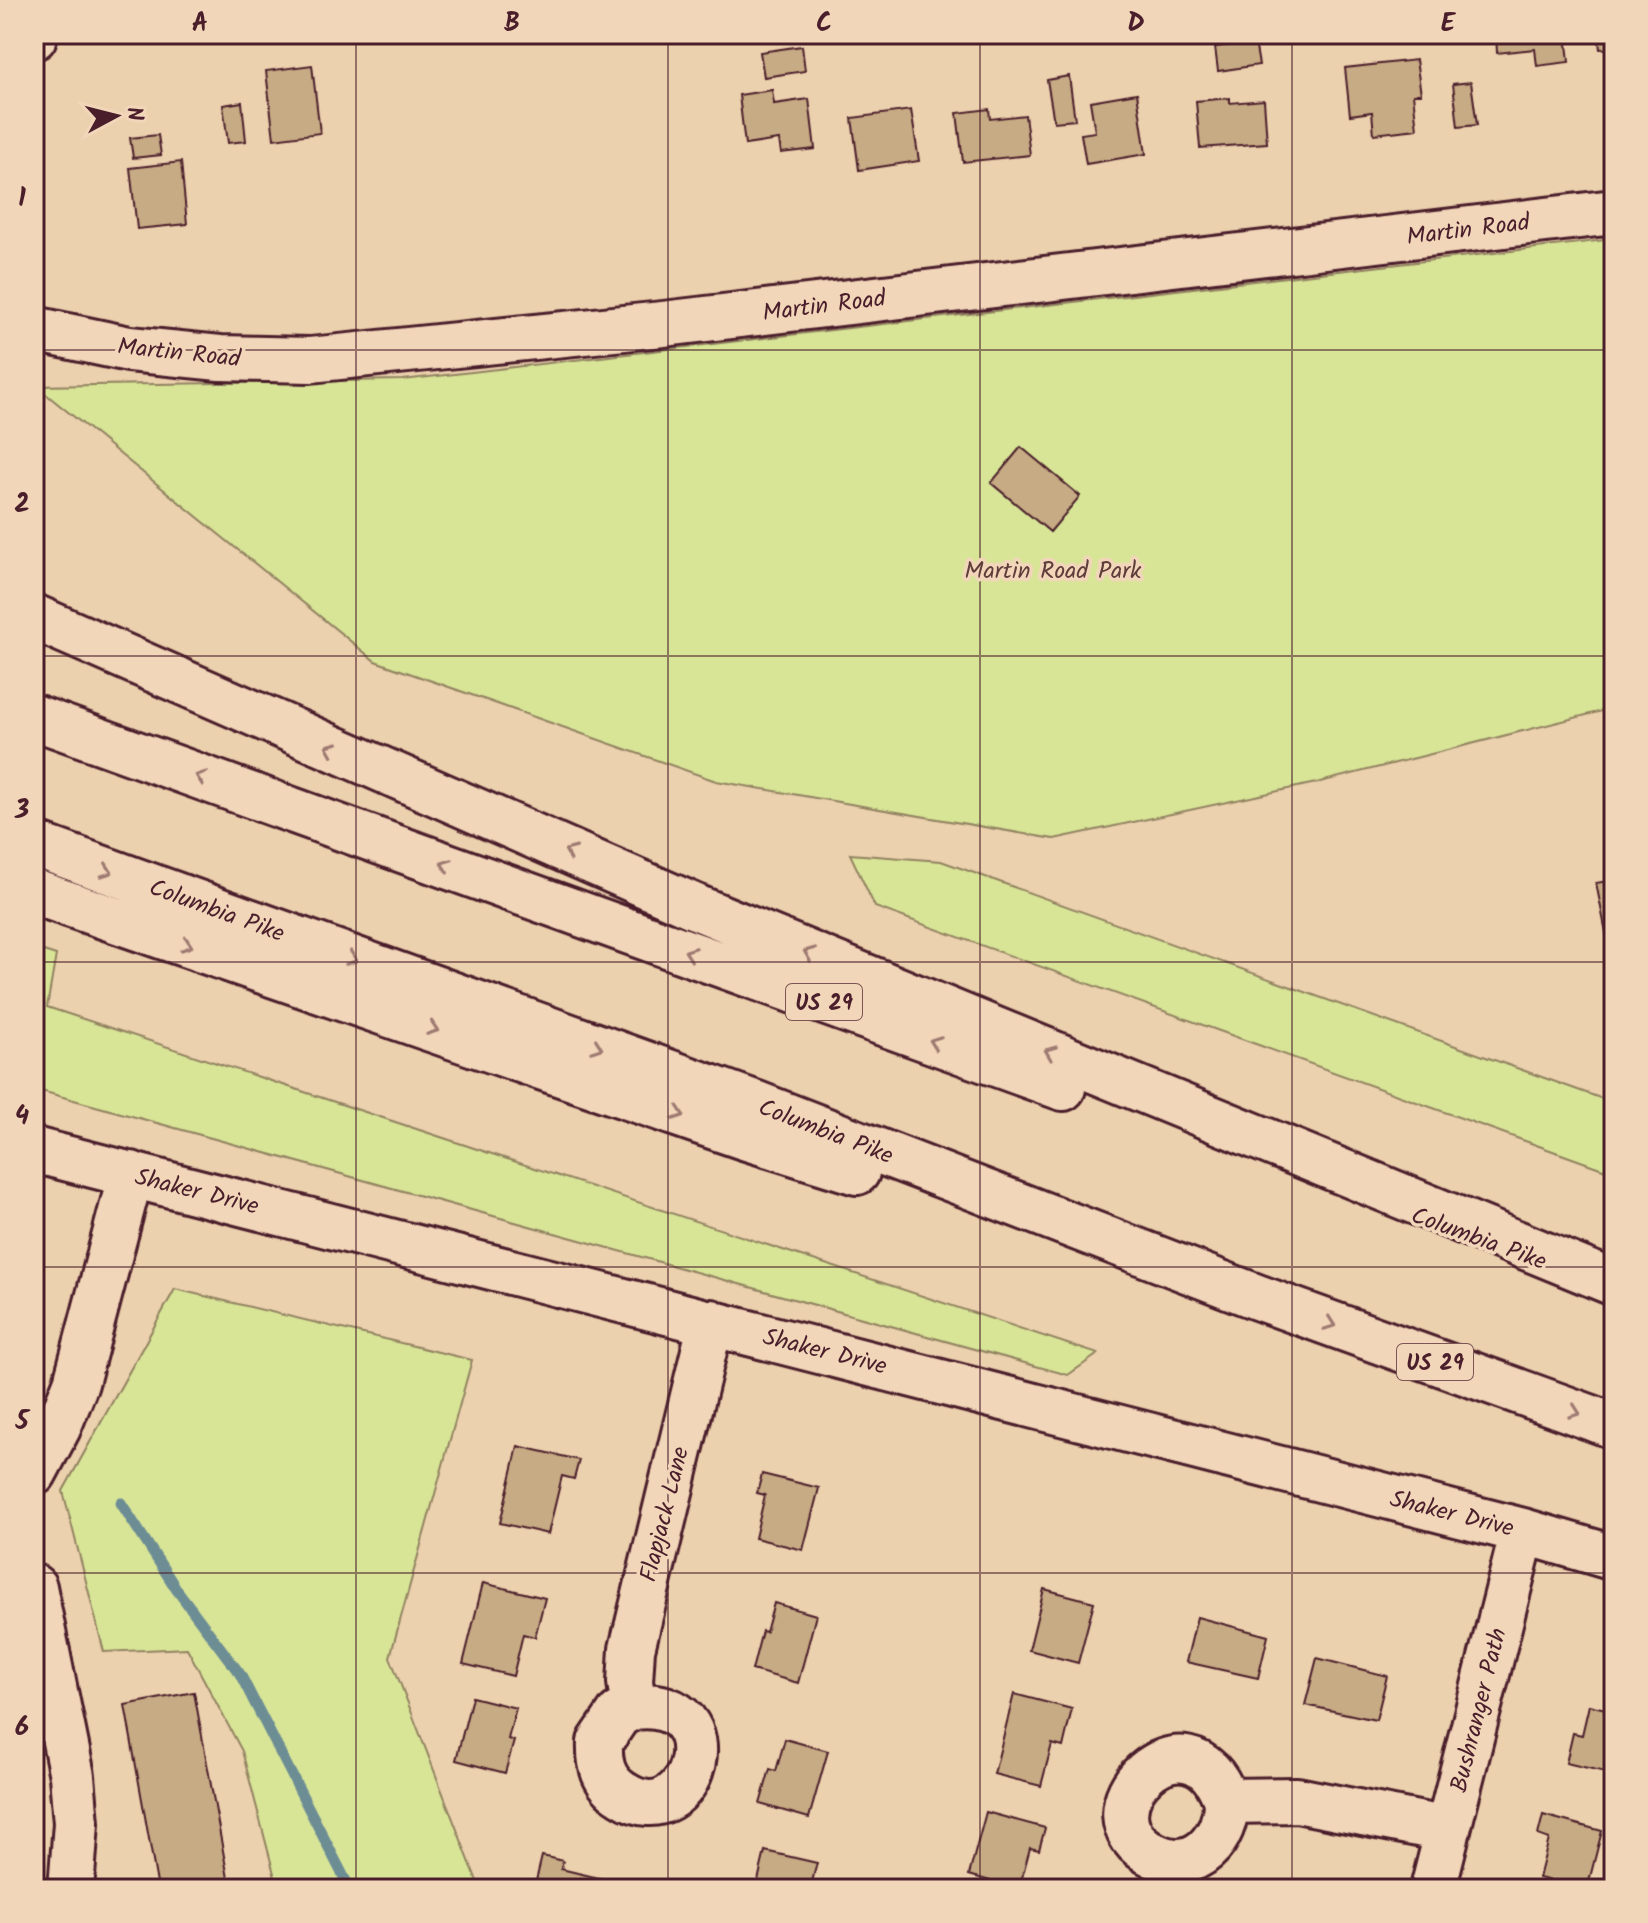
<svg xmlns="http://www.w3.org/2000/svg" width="1648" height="1923" font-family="Kalam,sans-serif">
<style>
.green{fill:#d8e597;stroke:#918261;stroke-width:2}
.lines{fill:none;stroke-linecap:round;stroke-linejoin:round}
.stream{stroke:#6d8d95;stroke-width:11}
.building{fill:#c7ab84;stroke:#4a1f2b;stroke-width:2}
.minor-casing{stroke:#4a1f2b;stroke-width:50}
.highway-casing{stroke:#4a1f2b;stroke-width:50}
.minor{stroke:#f2d6b9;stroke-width:44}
.highway{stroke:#f2d6b9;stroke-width:44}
.oneway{stroke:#9e7a72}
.grid{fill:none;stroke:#4a1f2b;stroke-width:2;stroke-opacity:0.55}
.labels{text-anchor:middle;stroke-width:7;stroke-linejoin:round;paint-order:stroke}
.shield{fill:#f2d6b9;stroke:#7c5656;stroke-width:2}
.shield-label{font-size:22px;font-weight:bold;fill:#4a1f2b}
.street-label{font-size:24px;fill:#4a1f2b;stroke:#f2d6b9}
.park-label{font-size:24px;fill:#5f3d3b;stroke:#f2d6b9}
.neatline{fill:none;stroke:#4a1f2b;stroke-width:3}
.grid-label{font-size:26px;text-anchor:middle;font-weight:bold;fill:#4a1f2b}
</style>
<rect width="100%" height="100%" fill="#ecd1ae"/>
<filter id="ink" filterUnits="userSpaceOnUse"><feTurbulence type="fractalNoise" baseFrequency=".0125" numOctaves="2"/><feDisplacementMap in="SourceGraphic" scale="16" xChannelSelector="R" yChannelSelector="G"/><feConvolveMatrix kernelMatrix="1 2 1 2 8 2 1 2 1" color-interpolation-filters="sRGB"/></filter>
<g filter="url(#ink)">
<path class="green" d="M1614 239V708L1316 783 1054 839 716 781 375 661 36 386 403 380Z
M850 854 941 861 1614 1103V1173L875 907Z
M34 948 56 955 47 1007 1098 1354 1068 1375 34 1089Z
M175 1289 472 1360 390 1657 480 1889H278L242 1751 187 1648 104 1652 63 1491Z"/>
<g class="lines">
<path class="stream" d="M121 1503 177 1590 240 1674 350 1889"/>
</g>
<path class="building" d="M270 34H313V37L271 42Z
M1496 34H1566L1569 62 1537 66 1535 49 1497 53Z
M1598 34H1614V48L1600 49Z
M1255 42 1259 65 1218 71 1215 47Z
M802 46 805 71 764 77 760 52Z
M1416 60 1421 94H1413L1417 129 1374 134 1372 112 1350 115 1345 68Z
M312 65 320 133 274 139 266 71Z
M1069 76 1075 120 1054 122 1047 80Z
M1471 82 1477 125 1458 127 1453 84Z
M772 90 774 104 809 99 815 149 781 153 779 140 745 145 739 95Z
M1137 93 1146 154 1086 164 1081 134 1095 132 1090 101Z
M1230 98V103L1264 100 1267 143 1200 148 1196 101Z
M242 102 246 141 228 143 223 105Z
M989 109 990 119 1025 115 1030 155 963 162 957 113Z
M911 110 919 161 859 170 852 118Z
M158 135 161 155 133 158 130 138Z
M181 162 187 224 137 229 130 168Z
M1021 447 1080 496 1050 532 991 483Z
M1614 880V1000H1613L1606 963 1612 962 1596 883Z
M518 1446 579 1460 574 1479 562 1476 548 1534 500 1523Z
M762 1474 819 1488 803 1550 755 1538 765 1495 757 1493Z
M483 1583 545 1598 535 1637 523 1634 513 1676 463 1664Z
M1044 1589 1094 1602 1078 1663 1029 1650Z
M774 1603 816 1615 798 1683 752 1670 762 1631 766 1632Z
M1197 1617 1268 1636 1258 1678 1186 1662Z
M1317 1658 1387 1676 1376 1720 1305 1705Z
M194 1692 230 1889H158L125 1705Z
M1014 1694 1072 1709 1063 1747 1052 1744 1041 1786 994 1774Z
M472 1697 516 1708 508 1739 514 1741 505 1773 456 1760Z
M1589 1705 1614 1711V1774L1566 1763 1573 1733 1582 1735Z
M785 1739 828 1751 809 1818 760 1804 770 1769 776 1771Z
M986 1812 1045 1828 1039 1850 1030 1848 1019 1889 969 1875Z
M1543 1815 1602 1831 1587 1889 1539 1878 1549 1839 1538 1835Z
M765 1851 817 1863 810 1889H756Z
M542 1856 563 1861 561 1869 603 1879 600 1889H534Z"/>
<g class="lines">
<g class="minor-casing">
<path id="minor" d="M34 37 35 34
M34 329 129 349 220 358 310 360 663 324 1614 212
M34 1150 1523 1531 1614 1558
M34 1473 58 1428 76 1383 131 1174
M34 1587 72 1776 76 1823 71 1889
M634 1707C735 1695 693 1840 623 1794 603 1782 599 1764 600 1742L619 1714 634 1707 630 1682 632 1649 711 1322
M1226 1801C1227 1838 1195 1875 1156 1856 1069 1814 1190 1696 1226 1801L1297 1800 1448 1830
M1433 1889 1523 1531"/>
</g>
<g class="highway-casing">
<path id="highway" d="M34 617 698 908 1614 1283
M34 717 1063 1088
M34 844 757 1104 1257 1297 1614 1426
M34 892 744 1137 857 1172"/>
</g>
<use href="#minor" class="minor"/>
<use href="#highway" class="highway"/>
</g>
<defs><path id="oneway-chevron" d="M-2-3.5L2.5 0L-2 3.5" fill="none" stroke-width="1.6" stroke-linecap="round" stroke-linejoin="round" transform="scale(2)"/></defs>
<g class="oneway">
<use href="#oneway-chevron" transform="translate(331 748) rotate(-157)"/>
<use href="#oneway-chevron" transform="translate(201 777) rotate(-160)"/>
<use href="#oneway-chevron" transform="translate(570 852) rotate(-157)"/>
<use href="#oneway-chevron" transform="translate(446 865) rotate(-160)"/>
<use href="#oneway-chevron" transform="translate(107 871) rotate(20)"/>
<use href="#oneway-chevron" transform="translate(187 945) rotate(19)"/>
<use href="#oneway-chevron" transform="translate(690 953) rotate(-160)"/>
<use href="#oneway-chevron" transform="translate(809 953) rotate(-158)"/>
<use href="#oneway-chevron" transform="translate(352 959) rotate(20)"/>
<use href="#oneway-chevron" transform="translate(433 1029) rotate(19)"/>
<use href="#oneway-chevron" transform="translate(935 1042) rotate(-160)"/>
<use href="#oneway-chevron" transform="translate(597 1047) rotate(20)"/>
<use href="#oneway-chevron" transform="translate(1050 1052) rotate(-158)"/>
<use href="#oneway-chevron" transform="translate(679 1114) rotate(19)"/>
<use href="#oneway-chevron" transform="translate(1330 1324) rotate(20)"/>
<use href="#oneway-chevron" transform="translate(1575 1412) rotate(20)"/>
</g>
</g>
<path class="grid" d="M356 34V1889M668 34V1889M980 34V1889M1292 34V1889M34 350H1614M34 656H1614M34 962H1614M34 1267H1614M34 1573H1614"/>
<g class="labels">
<g class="shield">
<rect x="786" y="984" width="76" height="36" rx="6"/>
<rect x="1397" y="1344" width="76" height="36" rx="6"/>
</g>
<g class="shield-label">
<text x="824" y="1010">US 29</text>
<text x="1435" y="1370">US 29</text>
</g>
<g class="street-label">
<text transform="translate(1468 229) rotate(-7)" y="8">Martin Road</text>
<text transform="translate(824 305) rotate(-7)" y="8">Martin Road</text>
<text transform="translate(179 352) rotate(6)" y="8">Martin Road</text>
<text transform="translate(217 910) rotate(20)" y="8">Columbia Pike</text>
<text transform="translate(826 1131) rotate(21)" y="8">Columbia Pike</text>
<text transform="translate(197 1191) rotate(14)" y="8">Shaker Drive</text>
<text transform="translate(1479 1238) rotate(20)" y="8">Columbia Pike</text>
<text transform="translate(825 1351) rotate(14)" y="8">Shaker Drive</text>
<text transform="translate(1452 1513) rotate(14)" y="8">Shaker Drive</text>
<text transform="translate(664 1514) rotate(-76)" y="8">Flapjack Lane</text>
<text transform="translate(1478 1710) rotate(-76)" y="8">Bushranger Path</text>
</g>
<g class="park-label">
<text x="1053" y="578">Martin Road Park</text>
</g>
</g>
<rect width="1648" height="1923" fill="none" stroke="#f2d6b9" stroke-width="88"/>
<g transform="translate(116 116) rotate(83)" stroke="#f2d6b9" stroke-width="6" paint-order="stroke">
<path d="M0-6L14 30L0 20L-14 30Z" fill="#4a1f2b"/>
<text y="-12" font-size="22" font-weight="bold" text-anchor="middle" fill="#4a1f2b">N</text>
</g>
<rect x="44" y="44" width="1560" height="1835" class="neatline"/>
<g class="grid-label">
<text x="200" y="31">A</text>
<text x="512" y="31">B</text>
<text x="824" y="31">C</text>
<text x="1136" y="31">D</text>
<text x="1448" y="31">E</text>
<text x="22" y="206">1</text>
<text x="22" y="512">2</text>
<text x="22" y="818">3</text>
<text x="22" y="1124">4</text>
<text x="22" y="1429">5</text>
<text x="22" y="1735">6</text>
</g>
</svg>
